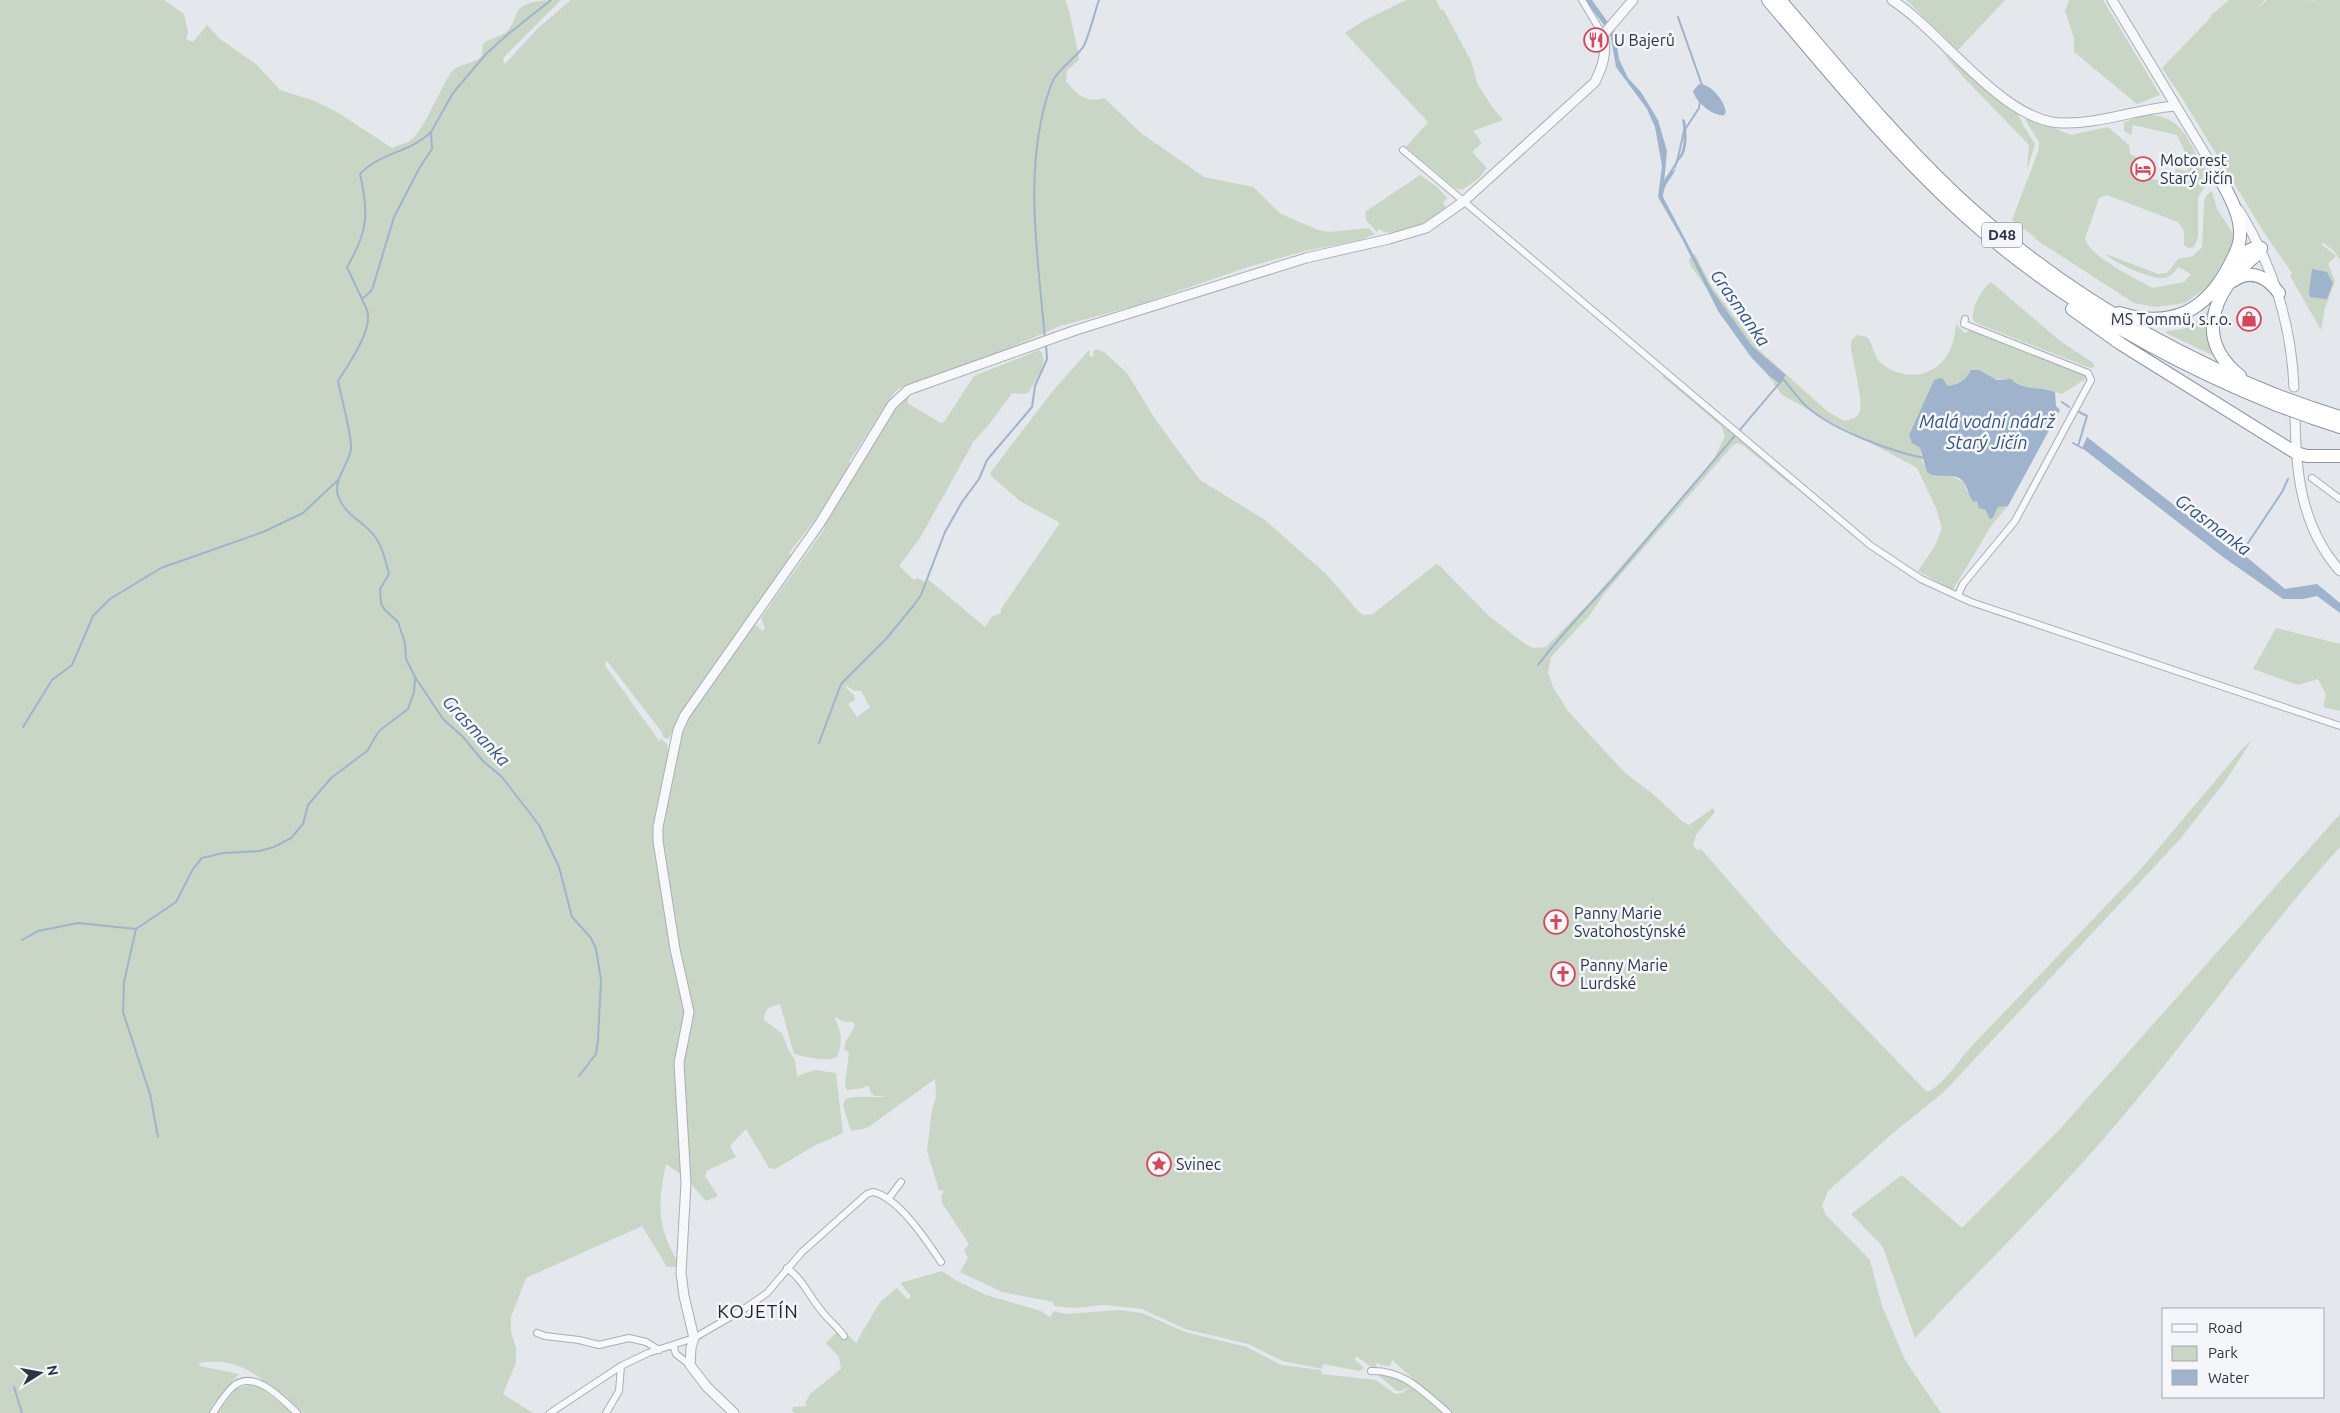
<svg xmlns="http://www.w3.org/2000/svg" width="2340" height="1413" font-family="Ubuntu,sans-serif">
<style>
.green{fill:#c9d6c5;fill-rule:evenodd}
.water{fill:#9fb4cc}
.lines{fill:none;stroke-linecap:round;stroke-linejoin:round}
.stream{stroke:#9fb4cc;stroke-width:2}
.minor-casing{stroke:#a9aeb7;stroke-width:8}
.tertiary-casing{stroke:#a9aeb7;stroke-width:11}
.motorway-casing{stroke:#8b94a3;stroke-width:14}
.minor{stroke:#f7f8fa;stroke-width:6}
.tertiary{stroke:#f7f8fa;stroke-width:9}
.motorway{stroke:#fff;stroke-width:12}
.motorway-bridge-casing{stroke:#8b94a3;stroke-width:14;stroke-linecap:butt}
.motorway-bridge{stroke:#fff;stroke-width:12}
.labels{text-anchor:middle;stroke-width:5;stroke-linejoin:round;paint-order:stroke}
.shield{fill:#f4f6f9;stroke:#676e7b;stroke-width:1}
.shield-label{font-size:15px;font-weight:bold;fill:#2b3445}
.poi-label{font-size:16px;fill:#2b3445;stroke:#f4f6f9;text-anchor:start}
.water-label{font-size:18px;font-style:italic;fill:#34527a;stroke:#f4f6f9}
.quarter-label{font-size:19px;letter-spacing:1px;fill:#1d2536;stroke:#f4f6f9}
</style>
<rect width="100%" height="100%" fill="#e4e7ec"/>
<path class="green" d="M0 0H164L184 14 188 33 186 39 193 42 207 25 220 39 256 64 280 90 312 100 337 112 392 148C398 145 405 144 410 141 422 133 441 88 450 74 457 63 473 65 482 56L483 44C490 37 502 38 509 29 514 23 515 14 520 8 530 0 547 0 561 0L503 58 505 64 537 29 571 0H1065C1068 3 1079 52 1079 60L1067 70 1066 81C1076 94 1087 104 1104 98L1141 133 1204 177 1253 187 1281 214 1318 230 1330 232 1368 228 1375 234 1358 241 1309 250 1251 266 1138 305 1060 326 991 356 898 389 894 393 849 462 857 467 897 404 910 393 907 403 941 423 944 422 974 376 1039 350C1051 360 1035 381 1029 392L1025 394 1012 393 991 422 974 441 920 538 899 566 914 580 918 578 924 582 929 580 985 627 992 617 1001 613V609L1060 523 1020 501 990 475 991 472 1051 393 1089 350 1090 357 1094 356 1093 351 1096 349 1104 352 1127 373 1155 419 1200 480 1265 520 1326 574 1359 612 1364 615 1373 614 1436 564 1440 566 1489 616 1525 644 1533 648 1546 647 1589 603 1713 461 1725 436 1721 426 1662 376 1664 373 1791 481 1792 486 1744 446 1737 443 1733 445 1604 594 1590 615 1551 657 1548 672 1553 687 1568 711 1625 773 1653 794 1683 822 1689 825 1692 823 1713 808 1715 812 1696 835 1693 846 1697 850 1701 849 1784 944 1927 1092C1941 1087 1958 1062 1968 1050L2141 869 2242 749 2252 740 2226 780 2181 838 1944 1092 1893 1133 1828 1191 1822 1206 1826 1215 1870 1260 1882 1306 1905 1360 1941 1413H1452L1392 1360 1390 1366 1380 1365 1375 1362 1377 1367 1374 1369 1356 1356 1355 1360 1364 1368 1359 1371 1323 1364 1322 1369 1283 1361 1248 1344 1185 1329 1142 1309 1105 1305 1072 1308 1054 1306 1053 1302 1002 1292 960 1272 968 1258 964 1250 969 1244 942 1203 941 1196 944 1191 939 1190 927 1151 932 1110 936 1097 935 1079 867 1128 851 1131 843 1106 845 1100C855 1094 875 1099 887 1096H875L871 1093 868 1085 863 1088 847 1090 845 1086 849 1052 844 1050 846 1041 855 1026 853 1022H845L834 1017C842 1031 843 1042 837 1057 825 1062 806 1057 794 1054L780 1004C769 1007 765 1008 764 1020L782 1033 788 1049 795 1060 797 1076 815 1070 836 1073 843 1133 814 1146 775 1169 769 1168 746 1129 730 1146 736 1157 708 1170 705 1176 718 1196 706 1201 687 1179 681 1062 692 1015 676 936 662 842 661 823 680 732 686 719 753 623 763 631 765 628 761 618 825 528 822 525 824 508 789 553 792 556 668 739 664 738 661 731 607 661 604 664 660 742V738L667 744 670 762 656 815 686 1016 680 1050 682 1175 666 1164C658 1203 656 1226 678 1262L677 1267H667L642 1226 526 1278 511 1317V1332L516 1348V1363L503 1394 533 1413H302C266 1387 250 1355 199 1363L200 1366 239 1374 212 1406 215 1413H0ZM846 685 854 691H861L870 707 857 717 848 704 855 700 854 695 846 688Z
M1406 0H1436L1441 10 1443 9 1471 61 1478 85 1493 108 1503 120 1473 131 1482 143 1472 152 1487 168 1478 179 1462 190 1455 188 1406 147 1428 122 1345 33 1363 21Z
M1906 0H2005L1958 50Z
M2069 0H2103L2160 95 2137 104 2074 52V38L2065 11Z
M2229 0H2265L2254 11 2267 0H2310L2321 6 2312 0H2340V260L2333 250 2323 243 2321 244 2336 256 2328 264 2335 281 2325 308 2321 330 2290 276 2292 273 2265 234 2182 98 2162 68 2212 16H2210Z
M1942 52 1997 98 2016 110 2023 125 2035 144 2027 170 2029 145 1966 80Z
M2146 115C2167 115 2179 123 2189 141 2192 146 2196 151 2196 155L2187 156 2177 135 2133 125 2131 135 2124 131V122Z
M2027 117 2071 135 2108 127 2129 145 2130 154 2140 159 2136 176 2172 183 2176 169 2187 171V168L2197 165 2204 166 2211 178 2198 197V237L2194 247 2188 248 2184 245V231L2178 222 2107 195 2099 198 2085 239C2092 258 2136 279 2153 288L2184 282 2191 274 2178 267C2174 273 2170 278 2163 278 2152 280 2112 262 2106 254L2158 274 2167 273 2178 259 2193 256 2202 247 2204 202 2206 196 2212 191 2217 209 2234 235 2233 244 2209 286 2185 303 2156 307 2134 303 2035 239 2036 238 2012 220 2039 149V142L2026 121Z
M1420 175 1437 187 1447 198 1443 203 1446 208C1431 218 1399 242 1379 229L1377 232 1366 220 1365 212Z
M1695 254 1710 284 1759 350 1827 411 1844 421C1850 420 1857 419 1860 411 1863 402 1853 361 1851 348V341L1857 335 1867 337C1874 345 1873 357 1881 363 1901 380 1931 379 1946 357 1953 347 1955 335 1956 324L1965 333 1970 330 2086 374 2087 378 2062 394 2046 389 2021 387 2014 382 2002 379H1992L1990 376 1967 378 1958 385 1947 387 1934 380 1909 435 1912 443 1920 448 1922 462 1935 476 1948 474 1965 483 1966 490 1979 504 2008 506 1991 526 1953 590 1918 571 1935 546 1942 528 1936 508 1917 468 1782 395 1690 265 1689 259Z
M1991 282 2059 340 2093 363 2095 367 2090 368 1976 323 1973 320C1971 309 1982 288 1991 282Z
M2218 299 2220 359 2166 333V331C2193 331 2202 317 2218 299Z
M2276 628 2340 644V711L2323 707 2326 695 2318 679 2298 685 2253 669Z
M2340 814V847C2265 930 2201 1023 2129 1109 2062 1190 1987 1262 1915 1338L1883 1247 1851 1214 1902 1175 1962 1228 2060 1129Z
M942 1271 957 1281 986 1295 1041 1311 1050 1317 1054 1311 1065 1314 1120 1310 1142 1313 1185 1332 1247 1347 1281 1365 1321 1370 1322 1374 1376 1380 1395 1394 1402 1393 1411 1386 1401 1391H1397L1378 1375 1379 1373C1402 1372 1427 1398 1443 1413H795L792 1411 793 1407 807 1406 805 1403 810 1394 841 1369 839 1357 826 1343 841 1328 856 1343 880 1302 897 1288 908 1300 911 1296 900 1283Z
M249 1385 261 1388 293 1413H217L237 1388Z"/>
<path class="water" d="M1585 0H1592L1615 32 1619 59 1628 78 1641 92 1658 120 1667 151 1664 183 1666 177 1675 169 1676 160C1686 152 1684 132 1682 119L1685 120C1687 133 1689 154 1677 162 1676 177 1664 180 1663 197L1712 290 1752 346 1786 375 1779 383 1768 375 1751 357 1718 311 1681 237 1658 197 1662 166 1655 127 1647 109 1616 67 1610 33Z
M1699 84C1711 84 1724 100 1726 112L1724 115C1713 117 1695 101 1693 91Z
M2312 269 2327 272 2333 283 2327 299 2310 297 2309 292Z
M1971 370H1979L1997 380 2011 379C2022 391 2040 386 2055 392L2056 406 2060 410 2008 506 1998 507 1992 519 1989 518 1986 510 1979 508 1977 501 1973 502C1969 496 1968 490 1965 484 1956 469 1938 481 1927 472L1920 448 1912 443 1909 435 1934 380 1942 378 1948 386C1958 385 1966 380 1971 370Z
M2087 437 2230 549 2243 554 2285 589 2317 584 2340 603V613L2317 596 2303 599H2283L2223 557 2082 448Z"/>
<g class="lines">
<path class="stream" d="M551 0 507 35 486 54 453 93 431 132 432 149 420 167 394 217 372 290 362 299C364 304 368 310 368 315 370 334 348 365 338 381 341 397 352 434 351 449 349 465 333 479 338 496 345 516 365 522 376 538 383 548 386 562 389 574L380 589 381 603 384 609 398 622 405 643 406 659 415 677 443 719 463 737 483 761 502 777 539 825 559 867 572 917 591 938 596 949 601 980 598 1040 596 1054 579 1076
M1678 17 1702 85
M1663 184 1677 162 1684 131 1699 108 1700 100
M362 299 347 267C368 232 369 213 360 174 379 153 411 152 431 132
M1045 339C1038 256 1022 165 1051 85 1056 70 1074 60 1083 47 1088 40 1095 11 1099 0
M1781 377C1790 386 1797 398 1807 407 1834 430 1889 451 1924 458
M2062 402 2069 407
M2073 443 2082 448
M2078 446 2087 416 2079 412
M2240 555 2282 492 2288 479
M1538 665C1563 632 1593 602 1620 571 1675 507 1729 443 1783 379
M23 727 52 680 72 665 93 616 110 599 161 568 263 532 303 513 338 480
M819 743 841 684 886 639 914 605 921 595 945 532 962 502 979 479 987 460 1032 407 1035 386 1047 359 1046 344
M22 940 38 931 78 923 136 929
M158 1137 150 1094 123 1012 124 982 136 929 176 902 193 869 202 858 223 853 260 851 274 847 291 838 303 824 308 805 331 778 367 751 379 731 408 709 414 692 415 679
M14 1387 22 1413"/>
<g class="minor-casing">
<path id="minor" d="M1582 0 1603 35
M1403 150 1870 545 1921 579 1971 602 2340 726
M2312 478 2340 499
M1958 595 1963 584 2015 521 2091 380 2088 373 1964 324 1965 319
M889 1198 901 1182
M787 1268C804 1281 807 1293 820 1309 827 1319 837 1326 844 1336
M537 1333 545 1336 579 1340 599 1345 629 1338 646 1342 659 1350
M673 1345 676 1354 690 1365
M1371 1371C1405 1370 1423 1392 1448 1413
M213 1413C219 1404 226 1392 235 1385 256 1370 283 1400 297 1413
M550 1413 621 1366 648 1353 694 1338 744 1309 767 1293 802 1252 867 1194 873 1192C898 1197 927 1241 941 1262
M606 1413 619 1391 621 1366"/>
</g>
<g class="tertiary-casing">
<path id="tertiary" d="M1892 0C1941 31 2003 122 2062 123 2101 124 2137 109 2175 106
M2112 0 2222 182
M2239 210C2273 266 2291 322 2294 387
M2295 407C2295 466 2299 525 2340 571
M734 1413 707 1387 690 1365 691 1348 694 1338 684 1296 681 1273 686 1183 679 1063 689 1012 675 949 658 841V827L678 730 685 715 820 523 892 405 908 390 1076 330 1306 258 1389 239 1426 228 1463 202 1595 82C1603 65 1607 54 1603 35L1633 0"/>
</g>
<g class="motorway-casing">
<path id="motorway" d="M1768 0C1830 73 1891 148 1962 213 2054 297 2161 358 2277 405
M1780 0C1836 65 1890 132 1952 191 2046 280 2156 347 2276 395
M2233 263C2241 255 2249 247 2261 248L2260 252C2218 285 2189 335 2240 376
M2233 281C2251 268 2267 277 2279 293
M2072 309 2121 344 2296 453 2307 456H2340
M2119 313C2171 329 2206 312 2230 264 2235 254 2241 244 2240 232 2240 213 2228 194 2220 178
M2312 408 2340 417
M2313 418 2340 427"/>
</g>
<use href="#minor" class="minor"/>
<use href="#tertiary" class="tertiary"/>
<use href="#motorway" class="motorway"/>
<g class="motorway-bridge-casing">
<path id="motorway-bridge" d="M2276 395 2312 408
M2277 405 2313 418"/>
</g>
<use href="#motorway-bridge" class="motorway-bridge"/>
</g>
<defs>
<g id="restaurant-ring" transform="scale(1.25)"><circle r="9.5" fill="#f4f6f9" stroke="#d1495b" stroke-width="1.5"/><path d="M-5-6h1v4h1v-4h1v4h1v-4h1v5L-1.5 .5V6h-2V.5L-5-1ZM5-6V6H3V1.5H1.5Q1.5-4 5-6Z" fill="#d1495b"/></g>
<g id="hotel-ring" transform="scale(1.25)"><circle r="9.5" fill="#f4f6f9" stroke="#d1495b" stroke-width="1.5"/><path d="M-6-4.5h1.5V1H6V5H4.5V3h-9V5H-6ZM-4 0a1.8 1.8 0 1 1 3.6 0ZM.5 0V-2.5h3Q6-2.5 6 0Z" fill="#d1495b"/></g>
<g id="shop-ring" transform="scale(1.25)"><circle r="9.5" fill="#f4f6f9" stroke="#d1495b" stroke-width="1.5"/><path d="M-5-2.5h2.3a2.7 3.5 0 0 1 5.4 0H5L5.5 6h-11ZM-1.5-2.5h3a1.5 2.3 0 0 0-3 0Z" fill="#d1495b"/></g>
<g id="church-ring" transform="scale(1.25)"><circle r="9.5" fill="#f4f6f9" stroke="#d1495b" stroke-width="1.5"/><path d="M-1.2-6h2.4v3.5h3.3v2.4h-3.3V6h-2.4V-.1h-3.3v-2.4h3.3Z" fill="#d1495b"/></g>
<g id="sight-ring" transform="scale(1.25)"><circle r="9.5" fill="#f4f6f9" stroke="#d1495b" stroke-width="1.5"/><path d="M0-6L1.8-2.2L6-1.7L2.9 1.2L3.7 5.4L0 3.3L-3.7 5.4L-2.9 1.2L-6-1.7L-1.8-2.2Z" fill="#d1495b"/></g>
</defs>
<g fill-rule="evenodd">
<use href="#restaurant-ring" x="1596" y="40"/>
<use href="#hotel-ring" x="2143" y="169"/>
<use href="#shop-ring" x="2249" y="319"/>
<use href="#church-ring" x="1556" y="922"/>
<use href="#church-ring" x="1563" y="974"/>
<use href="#sight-ring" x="1159" y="1164"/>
</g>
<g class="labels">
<rect class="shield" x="1982" y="222.5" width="40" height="25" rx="4"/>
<g class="shield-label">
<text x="2002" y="240">D48</text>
</g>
<g class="poi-label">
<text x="1614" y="46">U Bajerů</text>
<text x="2160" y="166">Motorest<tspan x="2160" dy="18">Starý Jičín</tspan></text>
<text x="2232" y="325" text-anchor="end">MS Tommü, s.r.o.</text>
<text x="1574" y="919">Panny Marie<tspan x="1574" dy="18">Svatohostýnské</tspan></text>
<text x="1580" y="971">Panny Marie<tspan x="1580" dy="18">Lurdské</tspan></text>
<text x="1176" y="1170">Svinec</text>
</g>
<g class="water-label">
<text transform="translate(1740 308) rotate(55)" y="6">Grasmanka</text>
<text x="1987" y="428">Malá vodní nádrž<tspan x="1987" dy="21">Starý Jičín</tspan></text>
<text transform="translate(2213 525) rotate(37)" y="6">Grasmanka</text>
<text transform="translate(476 731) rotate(47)" y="6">Grasmanka</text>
</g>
<g class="quarter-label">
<text x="758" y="1318">KOJETÍN</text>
</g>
</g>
<rect x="2162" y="1308" width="162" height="90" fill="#f4f6f9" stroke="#a4a8b1"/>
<rect x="2172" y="1324" width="25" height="8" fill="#f7f8fa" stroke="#a4a8b1"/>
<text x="2208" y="1333" font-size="15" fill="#2b3445">Road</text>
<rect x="2172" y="1346" width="25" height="15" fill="#c9d6c5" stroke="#a4a8b1"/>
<text x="2208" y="1358" font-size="15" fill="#2b3445">Park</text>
<rect x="2172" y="1370" width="25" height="15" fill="#9fb4cc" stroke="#a4a8b1"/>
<text x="2208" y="1383" font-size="15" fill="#2b3445">Water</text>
<g transform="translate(40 1373) rotate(79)" stroke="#f4f6f9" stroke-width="4" paint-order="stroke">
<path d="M0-4L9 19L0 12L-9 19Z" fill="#2b3445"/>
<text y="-8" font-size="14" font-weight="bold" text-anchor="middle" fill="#2b3445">N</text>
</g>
</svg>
